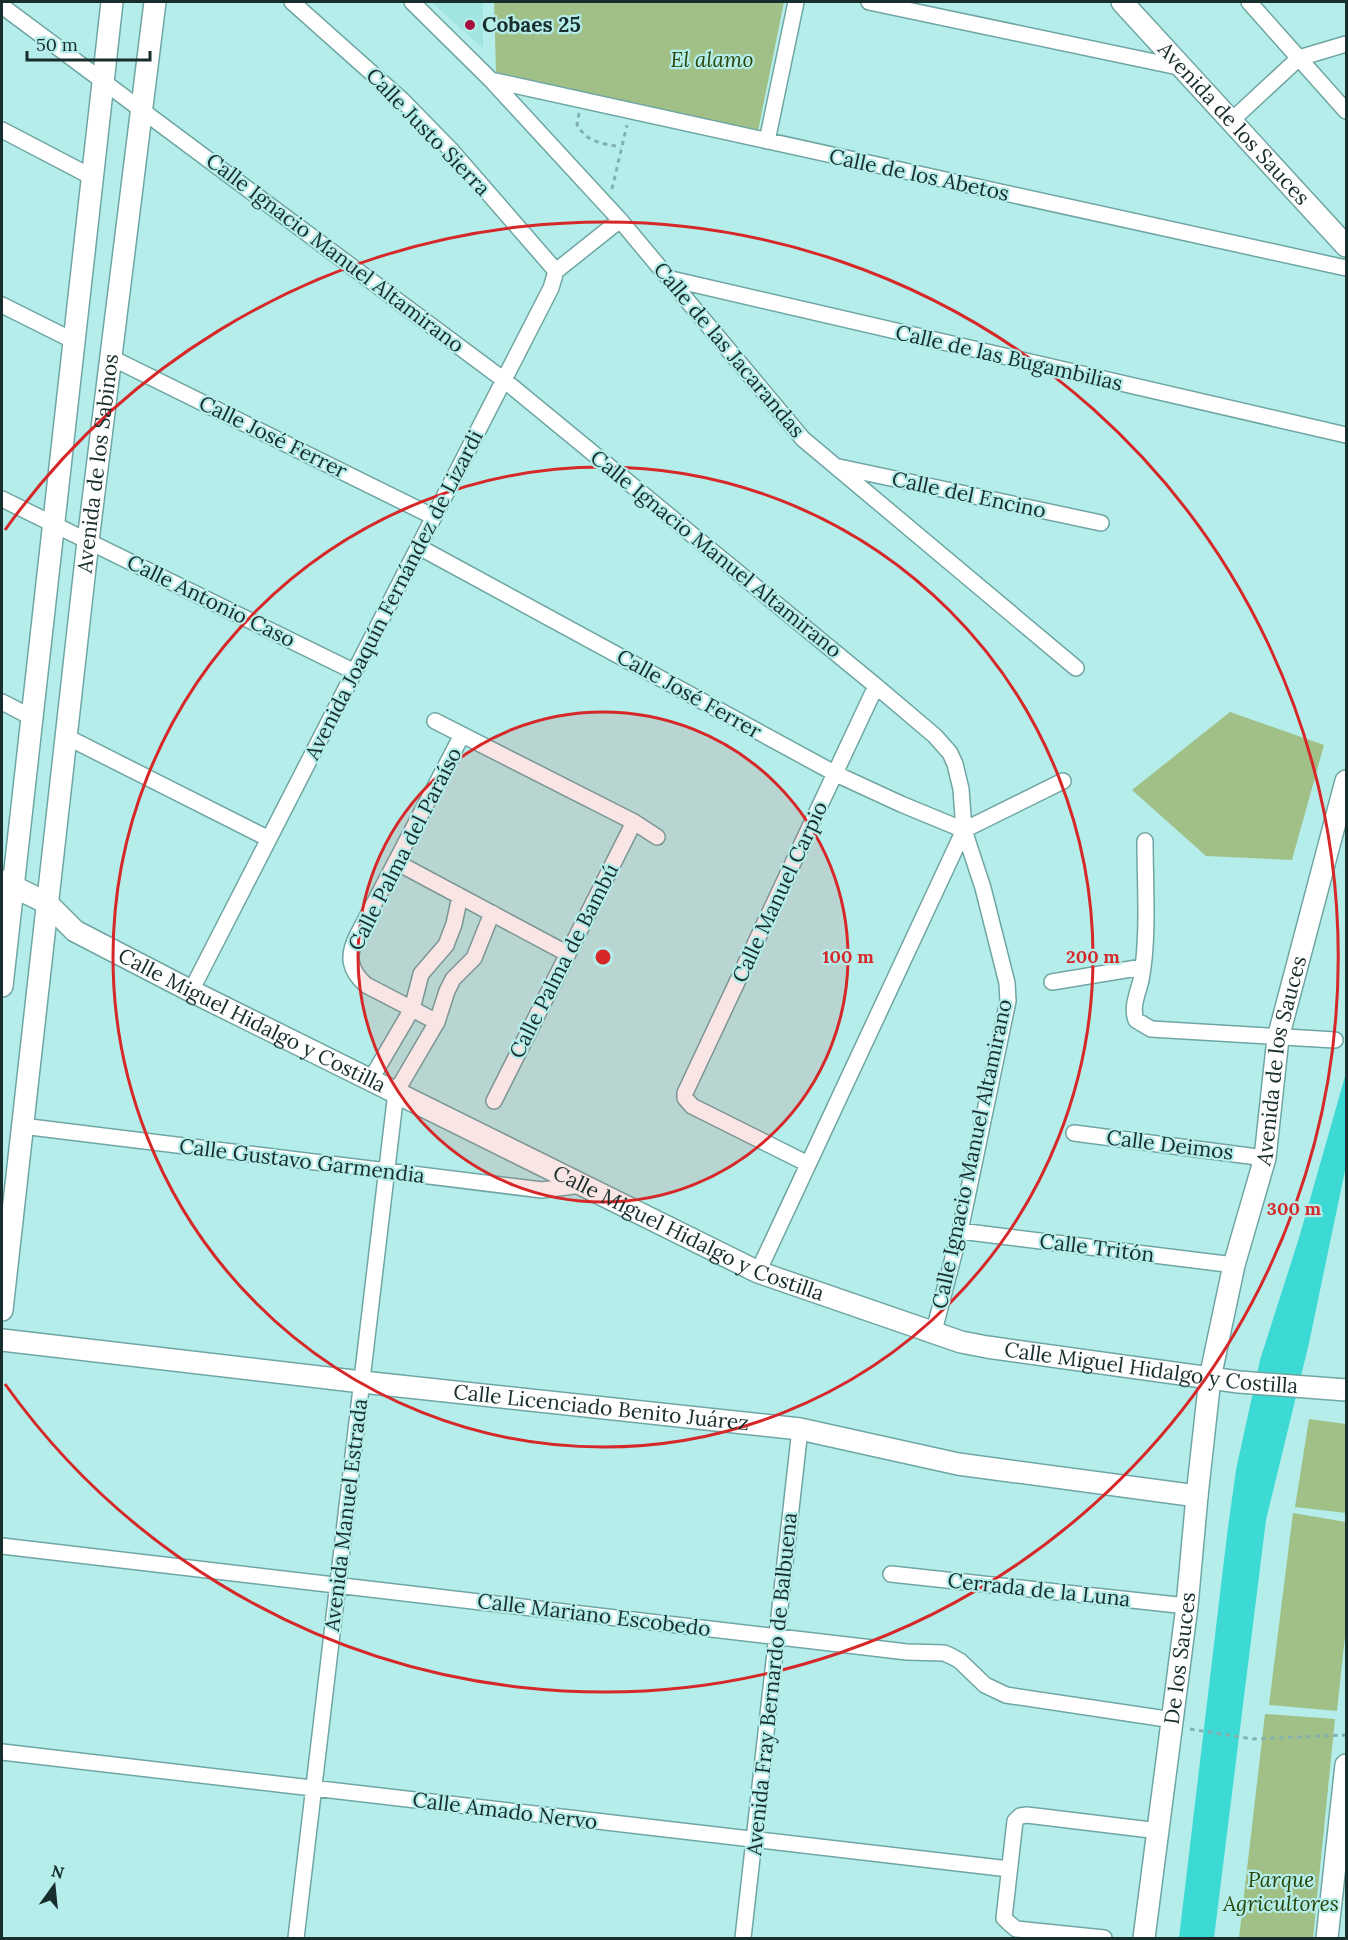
<svg xmlns="http://www.w3.org/2000/svg" width="1348" height="1940" font-family="Lora,serif">
<style>
.built{fill:#a1e4e0}
.green{fill:#a0c087}
.water{fill:#3cd9d5}
.lines{fill:none;stroke-linecap:round;stroke-linejoin:round}
.street-casing{stroke:#6fa6a3;stroke-width:18}
.secondary-casing{stroke:#6fa6a3;stroke-width:24}
.path{stroke:#83b1ae;stroke-width:3;stroke-dasharray:4.5 4.5;stroke-linecap:butt}
.street{stroke:#fff;stroke-width:15}
.secondary{stroke:#fff;stroke-width:21}
.ring{fill:none;stroke:#d62828;stroke-width:3}
.poi-dot{fill:#a60e3f;stroke:#b5edea;stroke-width:2}
.labels{text-anchor:middle;stroke-width:4.5;stroke-linejoin:round;paint-order:stroke}
.poi-label{font-size:21px;font-weight:bold;fill:#182e2d;stroke:#b5edea;text-anchor:start}
.park-label{font-size:21px;font-style:italic;fill:#284506;stroke:#b5edea}
.street-label{font-size:21px;fill:#182e2d;stroke:#b5edea}
.centre{fill:#d62828;stroke:#b5edea;stroke-width:3}
.ring-label{font-size:18px;text-anchor:middle;font-weight:bold;fill:#d62828;stroke:#b5edea;stroke-width:4.5;stroke-linejoin:round;paint-order:stroke}
</style>
<rect width="100%" height="100%" fill="#b5edea"/>
<path class="built" d="M431 2H483V48Z"/>
<path class="green" d="M494 2H784L758 131 496 72Z
M1230 712 1324 745 1292 860 1206 856 1132 790Z
M1309 1419 1346 1424V1513L1295 1507Z
M1293 1513 1346 1522V1627L1337 1711 1269 1705Z
M1265 1714 1335 1719 1313 1938H1239Z"/>
<path class="water" d="M1346 1073V1166L1309 1343 1266 1520 1214 1938H1179L1227 1535 1236 1470 1260 1360 1299 1238Z"/>
<g class="lines">
<g class="street-casing">
<path id="street" d="M292 2 402 100 450 149 556 271
M412 2 491 80 620 220 803 439 1076 668
M869 2 1183 68
M1249 2 1346 111
M2 6 504 380 876 686 935 736 950 753 955 764 961 789 964 830 983 888 1007 983 1008 1001 960 1231 934 1331
M491 80 1346 268
M1231 121 1299 58 1346 44
M2 130 92 177
M767 141 796 2
M671 279 1346 435
M2 305 74 341
M112 358 434 517
M839 467 1101 523
M2 499 355 672
M419 547 836 774 901 804 964 830
M2 702 31 717
M435 721 634 822 657 837
M65 736 269 839
M964 830 1063 781
M1145 841C1145 884 1149 939 1141 980 1138 993 1131 1007 1136 1020L1151 1029 1335 1040
M396 862 568 954
M1052 982 1143 967
M191 991 551 288 556 271 620 220
M437 1022 366 985C349 970 347 956 357 936L462 735
M371 1079 412 1009 421 974 446 945 454 924 460 896
M494 1101 634 822
M22 1126 542 1190 582 1185
M1074 1133 1265 1158
M808 1164 692 1106 685 1098V1093L876 686
M960 1231 1234 1265
M758 1272 964 830
M2 1546 907 1652 944 1653 951 1656 960 1661 985 1685 1006 1695 1173 1720
M891 1574 1187 1606
M2 1752 1009 1869
M296 1938 396 1092 437 1022 447 991 453 979 474 958 492 913
M743 1938 800 1429
M1104 1938 1016 1929 1009 1923 1004 1918 1015 1821 1020 1816 1027 1815 1159 1831"/>
</g>
<g class="secondary-casing">
<g id="secondary">
<path id="s1" d="M1122 2 1346 246"/>
<path id="s2" d="M2 881 47 903 75 931 191 991 758 1272 961 1342 987 1347 1239 1382 1346 1390"/>
<path d="M2 986 112 2"/>
<path id="s3" d="M2 1310 88 541 155 2"/>
<path id="s4" d="M2 1340 362 1382 800 1429 958 1464 1197 1496"/>
<path id="s5" d="M1144 1938 1187 1606 1197 1496 1210 1378 1234 1265 1265 1158 1278 1038 1346 781"/>
<path d="M1327 1938 1346 1765"/>
</g>
</g>
<path class="path" d="M579 113 577 125C588 143 601 143 621 147
M612 189 627 125
M1190 1729 1253 1739 1346 1735"/>
<use href="#street" class="street"/>
<use href="#secondary" class="secondary"/>
</g>
<circle cx="603" cy="957" r="245" fill="#d62828" fill-opacity=".12"/>
<g class="ring">
<circle cx="603" cy="957" r="245"/>
<circle cx="603" cy="957" r="490"/>
<path d="M5 530A735 735 0 1 1 5 1384"/>
</g>
<circle class="poi-dot" cx="470" cy="25" r="6"/>
<g class="labels">
<g class="poi-label">
<text x="482" y="32">Cobaes 25</text>
</g>
<g class="park-label">
<text x="712" y="67">El alamo</text>
<text x="1281" y="1887">Parque<tspan x="1281" dy="24">Agricultores</tspan></text>
</g>
<g class="street-label">
<text dy="7" stroke="none"><textPath href="#s1" startOffset="165">Avenida de los Sauces</textPath></text>
<text transform="translate(428 132) rotate(46)" y="7">Calle Justo Sierra</text>
<text transform="translate(919 175) rotate(12)" y="7">Calle de los Abetos</text>
<text transform="translate(335 253) rotate(37)" y="7">Calle Ignacio Manuel Altamirano</text>
<text transform="translate(729 350) rotate(50)" y="7">Calle de las Jacarandas</text>
<text transform="translate(1009 358) rotate(13)" y="7">Calle de las Bugambilias</text>
<text transform="translate(273 437) rotate(26)" y="7">Calle José Ferrer</text>
<text dy="7" stroke="none"><textPath href="#s3" startOffset="852">Avenida de los Sabinos</textPath></text>
<text transform="translate(969 495) rotate(12)" y="7">Calle del Encino</text>
<text transform="translate(716 554) rotate(39)" y="7">Calle Ignacio Manuel Altamirano</text>
<text transform="translate(394 595) rotate(-63)" y="7">Avenida Joaquín Fernández de Lizardi</text>
<text transform="translate(211 601) rotate(26)" y="7">Calle Antonio Caso</text>
<text transform="translate(689 694) rotate(29)" y="7">Calle José Ferrer</text>
<text transform="translate(405 849) rotate(-63)" y="7">Calle Palma del Paraíso</text>
<text transform="translate(780 892) rotate(-65)" y="7">Calle Manuel Carpio</text>
<text transform="translate(564 961) rotate(-63)" y="7">Calle Palma de Bambú</text>
<text dy="7" stroke="none"><textPath href="#s2" startOffset="288">Calle Miguel Hidalgo y Costilla</textPath></text>
<text dy="7" stroke="none"><textPath href="#s5" startOffset="890">Avenida de los Sauces</textPath></text>
<text transform="translate(1170 1145) rotate(7)" y="7">Calle Deimos</text>
<text transform="translate(972 1154) rotate(-78)" y="7">Calle Ignacio Manuel Altamirano</text>
<text transform="translate(302 1161) rotate(7)" y="7">Calle Gustavo Garmendia</text>
<text dy="7" stroke="none"><textPath href="#s2" startOffset="774">Calle Miguel Hidalgo y Costilla</textPath></text>
<text transform="translate(1097 1248) rotate(7)" y="7">Calle Tritón</text>
<text dy="7" stroke="none"><textPath href="#s2" startOffset="1260">Calle Miguel Hidalgo y Costilla</textPath></text>
<text dy="7" stroke="none"><textPath href="#s4" startOffset="603">Calle Licenciado Benito Juárez</textPath></text>
<text transform="translate(346 1515) rotate(-83)" y="7">Avenida Manuel Estrada</text>
<text transform="translate(1039 1590) rotate(6)" y="7">Cerrada de la Luna</text>
<text transform="translate(594 1615) rotate(7)" y="7">Calle Mariano Escobedo</text>
<text dy="7" stroke="none"><textPath href="#s5" startOffset="282">De los Sauces</textPath></text>
<text transform="translate(772 1684) rotate(-84)" y="7">Avenida Fray Bernardo de Balbuena</text>
<text transform="translate(505 1811) rotate(7)" y="7">Calle Amado Nervo</text>
</g>
</g>
<circle cx="603" cy="957" r="9" class="centre"/>
<g class="ring-label">
<text x="848" y="963">100 m</text>
<text x="1093" y="963">200 m</text>
<text x="1294" y="1215">300 m</text>
</g>
<rect width="1348" height="1940" fill="none" stroke="#182e2d" stroke-width="6"/>
<g transform="translate(54 1886) rotate(15)" stroke="#b5edea" stroke-width="4.5" paint-order="stroke">
<path d="M0-4.5L10 22L0 15L-10 22Z" fill="#182e2d"/>
<text y="-9" font-size="16" font-weight="bold" text-anchor="middle" fill="#182e2d">N</text>
</g>
<path d="M27 51v9h123v-9" fill="none" stroke="#182e2d" stroke-width="3"/>
<text x="36" y="51" font-size="18" fill="#182e2d" stroke="#b5edea" stroke-width="4.5" paint-order="stroke">50 m</text>
</svg>
